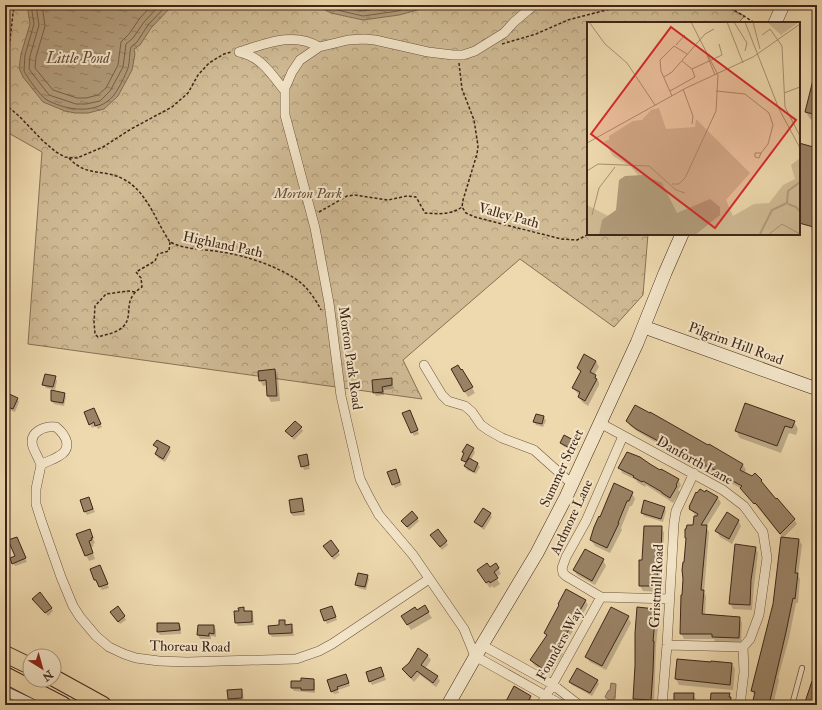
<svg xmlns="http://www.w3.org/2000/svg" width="822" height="710" font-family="'IM FELL Double Pica',serif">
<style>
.park{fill:url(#park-crowns);stroke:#887057}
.water{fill:url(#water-ripples);stroke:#846d54}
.shadow{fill:#0003}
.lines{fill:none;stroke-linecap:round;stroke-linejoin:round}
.shore{stroke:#78614a;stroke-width:1}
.building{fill:#9a8366;stroke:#3f2619}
.lane-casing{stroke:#6b533e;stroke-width:6}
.street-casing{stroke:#6b533e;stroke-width:10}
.secondary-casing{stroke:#3f2619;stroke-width:14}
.highway-casing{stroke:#3f2619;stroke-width:18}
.path{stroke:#3f2619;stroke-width:1.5;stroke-dasharray:3 2;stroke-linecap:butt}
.lane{stroke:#f4e6ca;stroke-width:4.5}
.street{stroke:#f4e6ca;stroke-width:9}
.secondary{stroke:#f4e6ca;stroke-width:13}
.highway{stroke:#eed9ae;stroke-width:16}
.labels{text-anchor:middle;stroke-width:4;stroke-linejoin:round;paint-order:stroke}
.park-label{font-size:14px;font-style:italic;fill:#634b38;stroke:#f4e6ca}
.street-label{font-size:14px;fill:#3f2619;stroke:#f4e6ca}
.water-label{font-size:15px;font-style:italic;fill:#624936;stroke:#f4e6ca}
.inset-river{fill:none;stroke:#b29c7b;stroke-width:2}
.inset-road{fill:none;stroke:#a89172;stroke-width:1}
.view{fill:#d62828;fill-opacity:0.15;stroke:#d62828;stroke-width:2}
.inset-edge{fill:none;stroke:#3f2619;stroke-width:2}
</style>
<defs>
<pattern id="park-crowns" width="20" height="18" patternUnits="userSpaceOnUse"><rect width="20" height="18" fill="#d0bb95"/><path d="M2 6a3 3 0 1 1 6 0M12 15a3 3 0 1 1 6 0" fill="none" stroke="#aa9879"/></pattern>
<pattern id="water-ripples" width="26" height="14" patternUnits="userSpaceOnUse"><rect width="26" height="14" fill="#b29c7b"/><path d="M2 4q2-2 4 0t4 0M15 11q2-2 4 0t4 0" fill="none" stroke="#927f64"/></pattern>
</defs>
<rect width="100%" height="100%" fill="#eed9ae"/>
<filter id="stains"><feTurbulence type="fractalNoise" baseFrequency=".005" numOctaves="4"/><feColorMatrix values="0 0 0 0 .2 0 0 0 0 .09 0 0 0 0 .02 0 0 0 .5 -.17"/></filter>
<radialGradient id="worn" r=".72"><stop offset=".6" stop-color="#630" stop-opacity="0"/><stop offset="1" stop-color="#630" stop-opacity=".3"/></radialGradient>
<path class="park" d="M5 5H721L745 16 738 23H588V234H648L643 295 614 327 520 259 403 360 422 399 28 344 42 152 5 131Z"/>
<path class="water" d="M27 5H173L151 28 140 45 134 49 135 54 132 70 118 96 104 109 88 113H75L65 111 43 102 23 77 19 68 21 54 30 24Z
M315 5H436L399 15 363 20 331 13Z
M611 683 616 684 615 699 609 700 605 697 608 691 610 690Z"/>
<path class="shadow" d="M817 74V121L810 119 806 112Z
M596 361 599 367 594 375 599 382V385L588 406 582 402 579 397 580 395 577 393 573 388 581 374 578 368Z
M274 370 278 376 280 401 271 402 268 396 267 385 263 386 260 380Z
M452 370H462L475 393 468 397Z
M55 377 57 381 55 390 46 388 44 385Z
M391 379 394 389 384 390V395L376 396 374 392Z
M64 394 66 397 64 406 54 404 52 401Z
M17 398 19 402 15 412 5 408V399Z
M94 409 102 427 98 429 96 426 92 428 90 424Z
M403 414 411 415 419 434 414 436Z
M537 415 544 417 546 421 543 427 536 425 534 422Z
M627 421 709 447V445L743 465 746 470 744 473 764 486 794 519 797 524 783 538 742 489 722 478 721 477 699 466 692 460 681 454 680 455 677 453 676 454 640 433 630 426Z
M794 422 798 429 796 435 789 433 781 453 740 438 736 431Z
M301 428 303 431 294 440 287 431Z
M577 442 579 446 576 452 563 446 561 443Z
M154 445 169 448 171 451 165 462 158 458 156 454 158 450Z
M473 449 475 452 471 460 478 464 480 467 476 474 467 470 465 466 466 464 462 460 465 454 463 452Z
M306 456 310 469 304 470 300 457Z
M620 468 661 471 662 470 678 480 681 485 678 490 680 492 673 503 646 485 645 487 637 482 636 480 622 473Z
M397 473 402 485 395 488 393 484Z
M707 492 718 498 721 503 706 527 709 532 704 593 706 596 705 615 739 618 742 623 741 643 715 642 714 639H684L681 633 687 539 686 537 694 526 695 515 690 509Z
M632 493 635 499 632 506H630L621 528 622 530 610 553 595 546 591 540 601 518Z
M89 498 95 512 87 515 85 512Z
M301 499 303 502 305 515 293 516 291 513 290 500Z
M664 507 666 511 663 522 644 516 642 512Z
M490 514 492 517 484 530 478 525 476 522Z
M417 518 419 521 409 530 402 521Z
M738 520 741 526 732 544 720 537 717 531Z
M661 527 664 533 663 558H660V592L643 591 640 586V561H643Z
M89 530 95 543 93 544 94 546 91 547 95 559 89 561 86 555Z
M433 539 446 542 448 545 442 550Z
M799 540 802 545 798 575 800 579 798 603H796L789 638 778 678 779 680 773 705H774H753L755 696 752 691Z
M18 541 27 562 15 566 13 563 16 556Z
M331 542 340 555 334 560 326 550Z
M755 547 758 553 754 586 752 610 733 609 730 603Z
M603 560 606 566 595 585 577 575 574 570Z
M100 566 109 588 102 590 95 580Z
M498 568 501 574 496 577 500 584 494 588 492 586 490 588 481 576 490 569Z
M367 576 369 579 366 590 358 588 356 584Z
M585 600 588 605 561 651 563 654 549 675 534 665 531 660 547 636 545 633Z
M36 602 51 608 53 611 48 616Z
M424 606 432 618 411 630 406 622Z
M243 608 246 612H251L253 615 254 625 238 626 236 622 240 612Z
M333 610 337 620 327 624 321 611Z
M656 610 659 615 656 646 654 705H633L636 666Z
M114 616H124L126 620 120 624Z
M628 617 631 623 606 670 590 662 586 657Z
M284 621 286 626 291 625 293 629 294 636 272 637 270 634 280 626Z
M179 624 181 627V634L160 635 158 632Z
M198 626H214L216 630V637L211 636V639H200L198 635Z
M419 650 428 656 431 660 425 669 437 676 440 681 436 687 420 675 414 682 406 674 403 669 409 663Z
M678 660 732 664 735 669 733 690 679 685 676 679Z
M381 668 386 680 372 685 370 681Z
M347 678 350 686 338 690 339 693 334 694 332 691Z
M313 680 315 683V693L294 691 292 688 302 682Z
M597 680 599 684 592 696 572 685 570 682Z
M228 690H241L243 693 244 702H231L229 699Z
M693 694 696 699V705H675Z
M729 694 733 702 732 705H711Z
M530 697 533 701 531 705H505Z"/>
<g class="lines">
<path class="shore" d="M31 5 34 24 25 55 24 71C27 77 40 96 47 100 67 111 98 115 114 95 119 88 125 76 128 68 130 61 129 54 131 47L137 42 148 25 167 5
M36 5 39 25 30 56 29 69 49 95 76 104H86L100 101 110 91 123 67 126 44 133 38 144 22 160 5
M42 5 45 26 36 57 35 68 53 90 77 98H86L98 95 106 88 118 65 121 42 129 34 140 18 152 5
M324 5 333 9 363 16 398 11 420 5
M337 5 363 11 401 5"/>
</g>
<path class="building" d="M815 72H817V115L805 112Z
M799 143 817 148V228L799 223Z
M584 354 596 361 590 372 596 375 595 378 597 379 585 401 578 397 580 392 572 388 581 371 577 368Z
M458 365 461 370 462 369 473 387 464 392 451 369Z
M275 369 277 396H267L266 380 259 381 258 371Z
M45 374 56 376 53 387 42 385Z
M392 378V385L382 387 383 392 373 393 372 380Z
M51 390 65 393 63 403 51 401Z
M7 393 18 398 13 409 5 406V397Z
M745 403 795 421 792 428 785 426 777 446 735 431Z
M635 405 650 413V412L708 445 709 444 743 464 740 470 752 476 755 473 762 480 761 481 776 499 777 498 795 519 780 534 758 506 755 503 754 504 740 488 742 486 718 473 719 472 695 461 688 455 678 449 677 450 674 448 673 449 636 429 626 421Z
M94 408 101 424 95 426 94 422 89 425 84 412Z
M410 410 418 430 411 433 402 413Z
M536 414 544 416 542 424 533 422Z
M295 421 302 427 292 437 285 431Z
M564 435 577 442 574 450 560 443Z
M157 440 170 447 163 459 155 454 158 448 153 445Z
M467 444 474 448 466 462 461 460 464 453 462 452Z
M627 452 640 457 650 464 660 470 661 469 679 479 676 485 677 486 670 498 662 493V492L643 481 642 482 633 477 634 476 618 468Z
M307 454 309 465 301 467 298 456Z
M469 458 478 463 474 472 464 466Z
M396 469 400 482 392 485 387 472Z
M614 483 633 492 629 501H627L618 523H619L607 548 590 540 594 527 599 516 600 517Z
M700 489 705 492 706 490 718 497 701 525H707L701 590H704L702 614 740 617 739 638 712 637V634H680L681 595H682L683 579 682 570 683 562H684L686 538H685V529H686L687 525H693L694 516H697L698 514 689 509 690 507H689L696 492 697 493Z
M89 497 93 509 84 512 80 500Z
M302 498 304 511 291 513 289 500Z
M644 500 665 507 661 519 641 513Z
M483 508 491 513 482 527 474 522Z
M412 511 418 518 407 527 401 521Z
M727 512 739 520 729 539 715 531Z
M644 526H662L661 553 658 552 657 586H639V560H642Z
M90 529 93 538H91L92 540 89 541 93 553 85 556 76 534Z
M438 529 447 541 440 547 430 535Z
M17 537 26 558 12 564 10 558 15 556 8 540Z
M781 537 799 539 795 573H798L795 599 793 598 786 632 769 705H752L755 692 751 691 773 604Z
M331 540 339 551 332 557 323 546Z
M735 544 756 547 751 580 750 605 729 604Z
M585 549 604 559 592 581 573 570Z
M487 563 490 567 496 563 499 568 494 572 498 578 490 583 489 581 486 583 477 570Z
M100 565 108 584 99 587 96 580H94L90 569Z
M358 573 368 575 365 587 355 585Z
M566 589 586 600 559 647 561 648 546 671 530 660 547 635 544 633 559 605 558 604Z
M40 592 52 608 45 613 32 599Z
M425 605 429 612 407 625 401 616 415 607 417 610Z
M118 606 125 616 118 622 110 612Z
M332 606 336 617 324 621 320 610Z
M244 607V611H252V622L235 623 234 611H239L238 608Z
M611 607 629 616 602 666 585 657Z
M637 607 656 609 653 641H654L653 671 651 700 633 699 635 666V633Z
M279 620H285V625L292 624V633L269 634 268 626 279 625Z
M157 623H179L180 630 157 632Z
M198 625H214V634L209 633V636L197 635Z
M418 648 428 655 421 665 438 676 433 683 417 671 411 678 402 669 409 663Z
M677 659 711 662V661L732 663 730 685 675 679Z
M381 667 384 676 369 682 366 672Z
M577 668 598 680 590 693 569 682Z
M346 674 349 683 337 687 338 689 331 692 327 680Z
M301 678 314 679V690H301V688H291V681H301Z
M812 681 817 682V705H804Z
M514 686 531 696 526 705H504Z
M242 689V698L228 699 227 690Z
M674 693H694L693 705H674Z
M711 693H730L729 697H731L730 705H710Z"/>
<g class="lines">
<g class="lane-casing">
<path id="lane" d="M792 705 802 668"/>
</g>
<g class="street-casing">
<path id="street" d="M319 47 300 60 292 72 285 88V115L315 228 329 303 341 396 360 479 369 497 379 515 413 555 464 629 475 656 562 705
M239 52C265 44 294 31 319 47L348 40 364 39 375 40 428 52 453 55H463L475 51 504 33 514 22 534 5
M239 52C261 56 272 75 285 91
M424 365 442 395 448 401 465 406 472 412 481 425 488 430 502 438 534 450 572 484
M600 423 723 490 744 506 763 532 767 558 759 615 750 639 743 647 667 645
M623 436 586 521 566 557 562 568 563 573 566 576 601 597 670 599
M41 465C39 458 35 453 33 447 28 432 44 426 56 427 66 435 73 448 59 456 53 460 47 461 41 465L36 489V504L41 520 61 577 73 606 80 617 96 636 109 647 124 654 136 658 159 661 187 662 296 659 319 651 332 644 429 579
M482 645 552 684 579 705
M5 691 35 705
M541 705 601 597
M662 705 667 645 674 523 676 511 694 473
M740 705 744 672 743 647"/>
</g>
<g class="secondary-casing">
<path id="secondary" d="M775 23 783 5
M644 327 817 389
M448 705 482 645 537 553 566 497 637 343 665 273 682 234"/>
</g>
<g class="highway-casing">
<path id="highway" d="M5 654 30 666
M5 675 63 705
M54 678 103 705"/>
</g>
<path class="path" d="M726 5 755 23
M502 44 536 34 568 20 626 5
M5 60 8 57 14 5
M459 63 462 89 474 120 478 146 477 154 463 200 462 207 466 213 475 217 561 239 577 240 589 234
M5 104 19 116 43 141 56 152 65 157 77 158 103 147 131 129 172 107 188 93 198 75 209 63 224 54 231 52
M69 158C87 178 105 168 125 180 148 193 156 222 170 242 186 250 204 249 221 252 245 255 283 268 301 283 309 290 316 300 321 310
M319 212 347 196 355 195 388 200 407 196 416 197 425 213C438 214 451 215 462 207
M135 292 128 291 106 294 95 306 94 322 95 334 98 337C104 335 111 334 117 331 139 319 118 302 142 287L141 278 136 272 155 261 158 254 169 251 170 242"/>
<use href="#lane" class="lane"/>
<use href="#street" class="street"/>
<use href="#secondary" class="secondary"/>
<use href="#highway" class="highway"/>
</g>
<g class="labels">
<g class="park-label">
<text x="308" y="198">Morton Park</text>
</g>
<g class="street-label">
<text transform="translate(509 215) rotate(15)" y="5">Valley Path</text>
<text transform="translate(223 244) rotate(12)" y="5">Highland Path</text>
<text transform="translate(736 343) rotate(20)" y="5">Pilgrim Hill Road</text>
<text transform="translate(351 358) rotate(82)" y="5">Morton Park Road</text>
<text transform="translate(695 460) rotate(29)" y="5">Danforth Lane</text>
<text transform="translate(561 468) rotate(-65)" y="5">Summer Street</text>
<text transform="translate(571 517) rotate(-65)" y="5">Ardmore Lane</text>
<text transform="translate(656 586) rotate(-87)" y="5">Gristmill Road</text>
<text transform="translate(559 644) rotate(-61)" y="5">Founders Way</text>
<text transform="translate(190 646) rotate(1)" y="5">Thoreau Road</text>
</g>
<g class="water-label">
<text x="78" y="63">Little Pond</text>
</g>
</g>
<g transform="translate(587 22)">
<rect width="213" height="213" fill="#eed9ae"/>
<path d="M180 0H212L194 13Z" fill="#d0bb95"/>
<path d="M72 86 79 107 108 105 109 97 163 151 139 178 146 194 167 182 182 181 196 163 208 157 204 143 213 136V213H0V183L25 196 51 153 44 145 26 134 17 119 22 118V114L46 99 55 98 64 88Z" fill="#d0bb95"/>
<path d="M56 153 75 161 90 191 123 177 133 185V193L108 213H12L15 198 29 188 32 158 38 154Z" fill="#b29c7b"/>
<path class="inset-river" d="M201 182 209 185 213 190M173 212 185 188 200 181 201 169 213 160"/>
<path class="inset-road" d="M2 0 18 22 40 41 68 83M140 0 156 41M147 0 160 21 158 29M158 0 192 87 213 126M166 0 173 27M175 13 183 7 195 24 198 85 213 114M89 23 98 13M120 33 128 53M105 47 135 33 132 22M77 55 85 50 118 12 127 7M96 67 106 94 105 102M83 69 108 55 105 47 95 39M129 69 158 72 182 91 186 103 181 122 174 131H168V135L172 136 174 131M197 71 213 65M85 74 74 49 73 38 87 24 100 32M0 121 99 66 166 35 213 2M0 149 11 142 62 144 89 168 98 171M85 162H92L98 156 129 89 131 53 104 0M5 193 12 166 28 145M181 213 195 202 213 212"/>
<path class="view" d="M84 5 209 98 128 206 4 112Z"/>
<rect width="213" height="213" class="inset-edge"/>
</g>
<rect width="822" height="710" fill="none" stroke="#eed9ae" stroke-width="20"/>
<rect x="6" y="6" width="810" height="698" fill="none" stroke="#3f2619" stroke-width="2"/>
<rect x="10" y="10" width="802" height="690" fill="none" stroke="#3f2619"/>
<g transform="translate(42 668) rotate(143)"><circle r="19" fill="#f4e6ca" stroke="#ac9983"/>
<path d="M0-3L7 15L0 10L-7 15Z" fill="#8f2418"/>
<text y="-6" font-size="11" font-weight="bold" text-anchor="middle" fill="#3f2619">N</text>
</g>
<rect width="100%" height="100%" filter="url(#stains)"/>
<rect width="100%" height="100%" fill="url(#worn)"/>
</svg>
